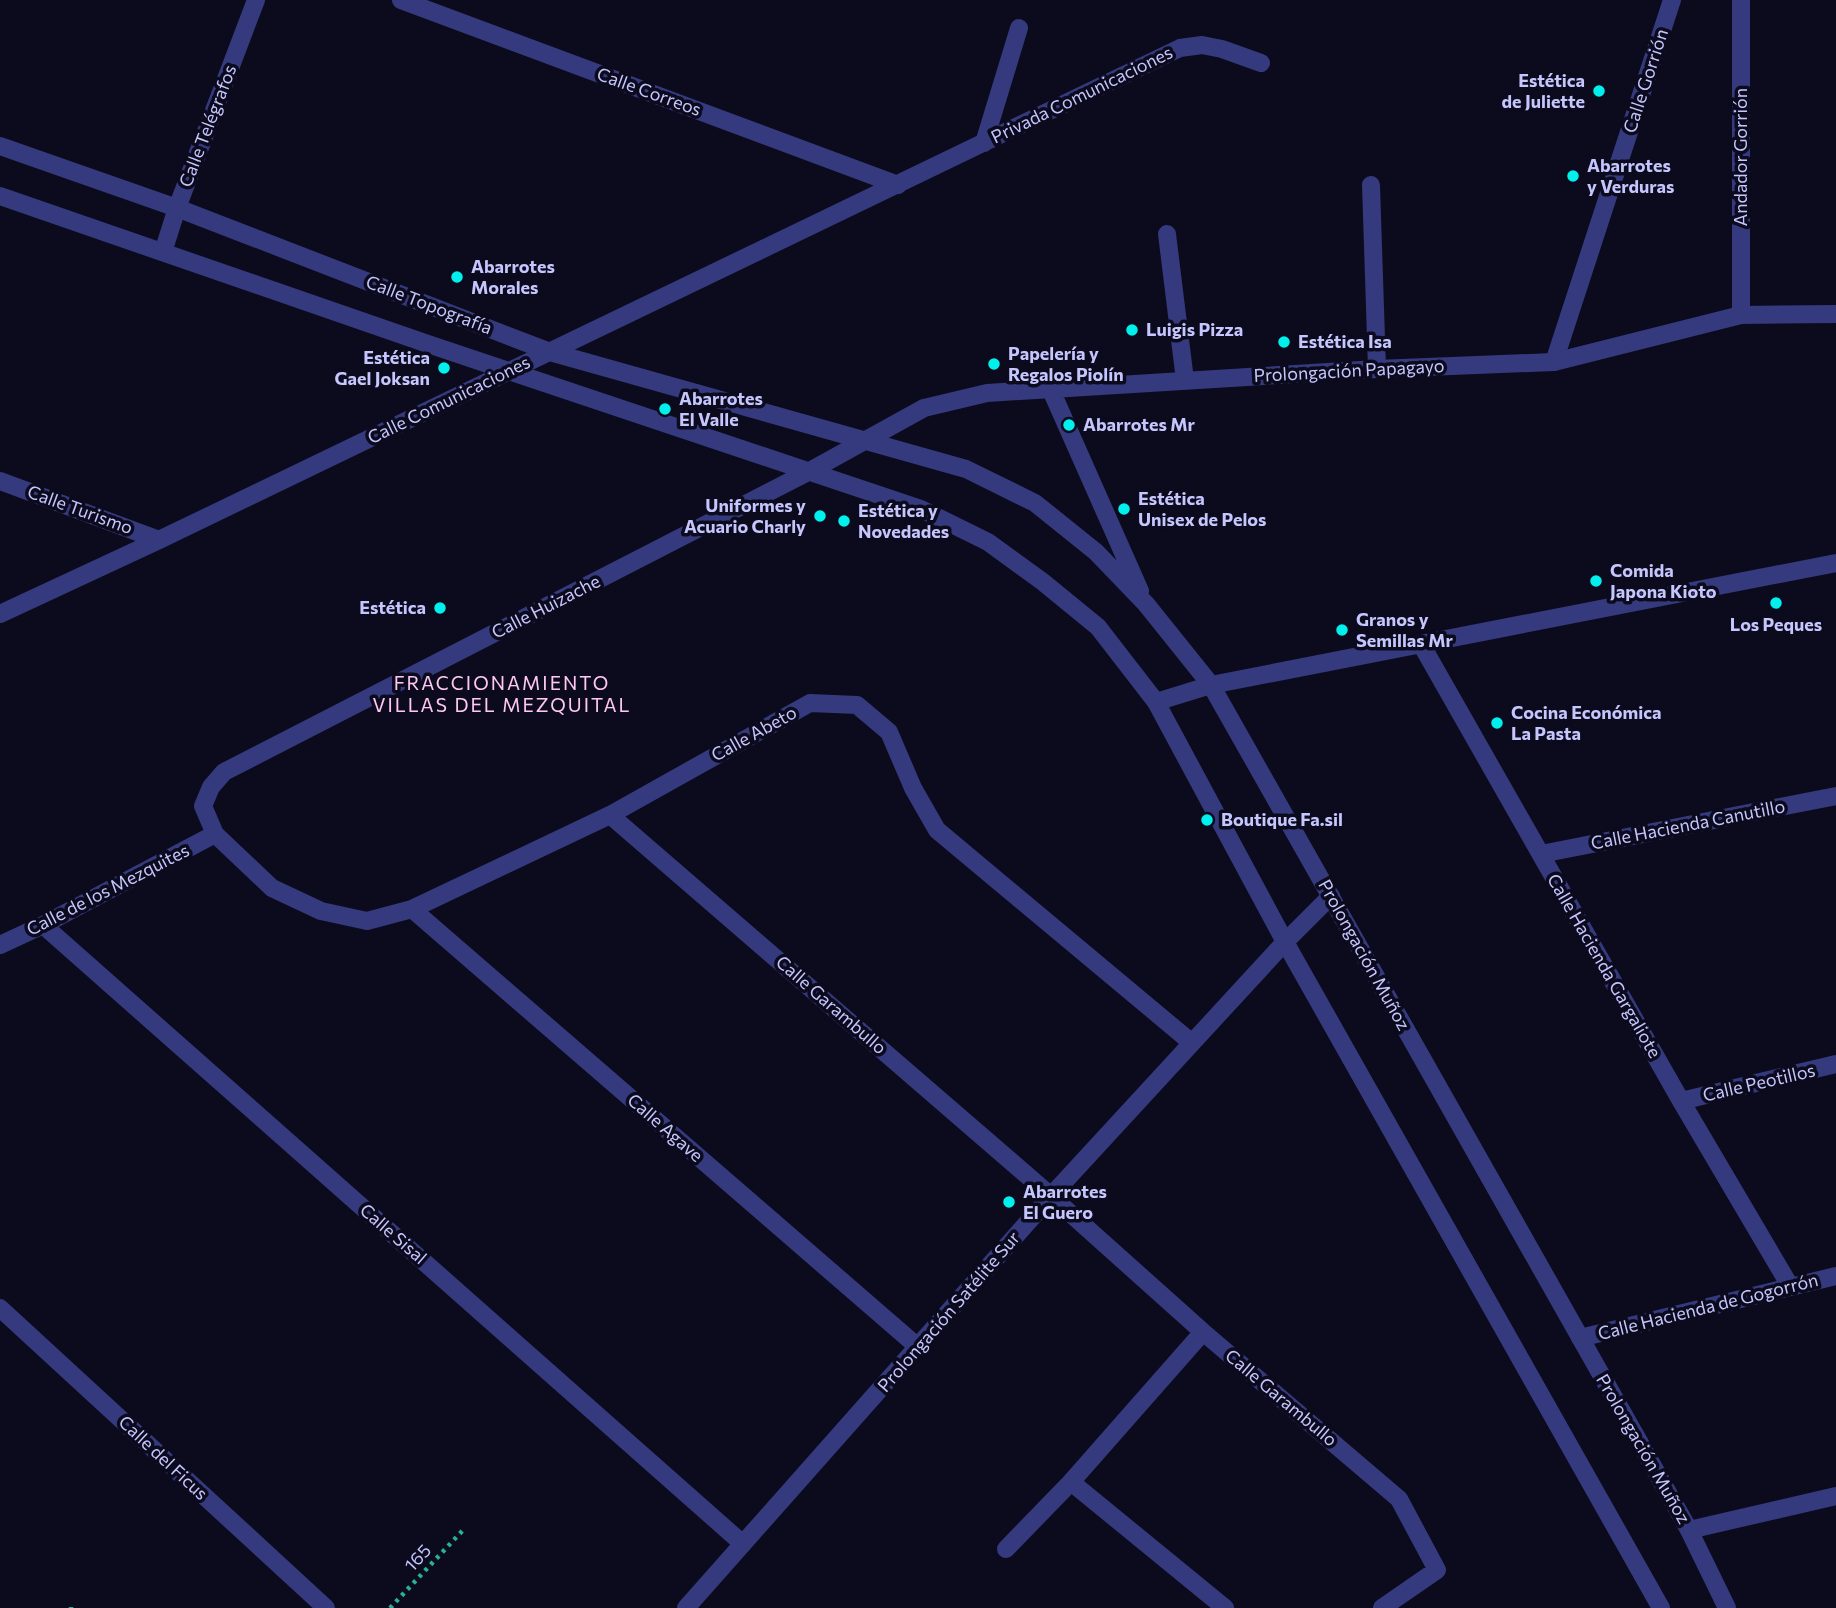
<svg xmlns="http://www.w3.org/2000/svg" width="1836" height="1608" font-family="Commissioner,sans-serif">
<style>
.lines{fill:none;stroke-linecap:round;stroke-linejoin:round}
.path{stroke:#29b198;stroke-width:4.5;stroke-dasharray:3.5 5;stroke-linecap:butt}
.minor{stroke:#343a7d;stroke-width:18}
.tertiary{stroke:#343a7d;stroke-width:18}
.poi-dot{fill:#00f1ed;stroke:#0c0b1d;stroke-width:2.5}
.labels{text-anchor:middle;stroke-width:7;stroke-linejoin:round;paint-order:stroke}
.poi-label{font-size:18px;font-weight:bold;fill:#c6c6ff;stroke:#0c0b1d;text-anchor:start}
.street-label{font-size:18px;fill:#c6c6ff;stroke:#0c0b1d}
.neighbourhood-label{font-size:19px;letter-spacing:2px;fill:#ffc8f2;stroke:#0c0b1d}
</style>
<rect width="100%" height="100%" fill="#0c0b1d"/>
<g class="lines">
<path class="path" d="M71 1608V1607
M390 1608 465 1528"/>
<path class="minor" d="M401 0 898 185
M1741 0V315
M984 143 1019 28
M1371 185 1377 369
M1167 234 1185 380
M163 252 177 208 256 0
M1554 362 1672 0
M810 471 224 772 211 787 203 806 215 834 272 888 321 911 367 921 412 909 610 815 810 703 857 705 889 732 913 788 937 830 1192 1043
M0 481 159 540
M0 614 159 540 1180 48 1202 45 1222 49 1261 63
M1421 644 1681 1101 1790 1286
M1156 702 1211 685 1836 563
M610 815 1051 1196 1203 1332 1399 1499 1437 1570 1382 1608
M1541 854 1836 796
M412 909 918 1347
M43 925 743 1544
M0 945 43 925 215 834
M1681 1101 1836 1064
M0 1308 326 1608
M1580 1338 1836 1276
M1071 1482 1225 1608
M1689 1530 1836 1496
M1006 1549 1071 1482 1203 1332
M686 1608 1051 1196 1285 942 1331 896"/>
<path class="tertiary" d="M0 146 177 208 550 352 966 469 1035 503 1096 552 1146 604 1211 685 1689 1530 1727 1608
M0 196 428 344 921 509 988 542 1043 582 1098 627 1156 702 1285 942 1661 1608
M1051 390 1140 591
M810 471 924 408 987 393 1377 369 1554 362 1741 315 1836 314"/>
</g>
<g class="poi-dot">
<circle cx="1599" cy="91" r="7"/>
<circle cx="1573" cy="176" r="7"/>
<circle cx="457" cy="277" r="7"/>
<circle cx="1132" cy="330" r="7"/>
<circle cx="1284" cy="342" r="7"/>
<circle cx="994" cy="364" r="7"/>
<circle cx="444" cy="368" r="7"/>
<circle cx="665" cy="409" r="7"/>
<circle cx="1069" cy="425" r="7"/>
<circle cx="1124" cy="509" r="7"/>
<circle cx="820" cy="516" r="7"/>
<circle cx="844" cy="521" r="7"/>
<circle cx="1596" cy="581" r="7"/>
<circle cx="1776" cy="603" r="7"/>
<circle cx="440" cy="608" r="7"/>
<circle cx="1342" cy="630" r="7"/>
<circle cx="1497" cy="723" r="7"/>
<circle cx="1207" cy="820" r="7"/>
<circle cx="1009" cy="1202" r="7"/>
</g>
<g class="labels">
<g class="poi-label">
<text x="1585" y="87" text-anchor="end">Estética<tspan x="1585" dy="21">de Juliette</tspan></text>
<text x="1587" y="172">Abarrotes<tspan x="1587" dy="21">y Verduras</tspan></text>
<text x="471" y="273">Abarrotes<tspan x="471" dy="21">Morales</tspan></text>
<text x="1146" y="336">Luigis Pizza</text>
<text x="1298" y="348">Estética Isa</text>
<text x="1008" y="360">Papelería y<tspan x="1008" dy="21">Regalos Piolín</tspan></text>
<text x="430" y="364" text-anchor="end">Estética<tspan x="430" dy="21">Gael Joksan</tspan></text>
<text x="679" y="405">Abarrotes<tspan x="679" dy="21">El Valle</tspan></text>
<text x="1083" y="431">Abarrotes Mr</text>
<text x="1138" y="505">Estética<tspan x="1138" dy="21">Unisex de Pelos</tspan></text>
<text x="806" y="512" text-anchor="end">Uniformes y<tspan x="806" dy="21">Acuario Charly</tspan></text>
<text x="858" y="517">Estética y<tspan x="858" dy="21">Novedades</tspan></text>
<text x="1610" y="577">Comida<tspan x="1610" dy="21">Japona Kioto</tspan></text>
<text x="426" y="614" text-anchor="end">Estética</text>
<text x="1356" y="626">Granos y<tspan x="1356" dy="21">Semillas Mr</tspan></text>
<text x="1776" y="631" text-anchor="middle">Los Peques</text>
<text x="1511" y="719">Cocina Económica<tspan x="1511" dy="21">La Pasta</tspan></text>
<text x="1221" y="826">Boutique Fa.sil</text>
<text x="1023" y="1198">Abarrotes<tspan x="1023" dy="21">El Guero</tspan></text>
</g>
<g class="street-label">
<text transform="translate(1646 81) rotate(-72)" y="6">Calle Gorrión</text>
<text transform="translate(649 92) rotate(20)" y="6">Calle Correos</text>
<text transform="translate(1082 95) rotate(-26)" y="6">Privada Comunicaciones</text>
<text transform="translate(208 126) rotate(-69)" y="6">Calle Telégrafos</text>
<text transform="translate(1741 157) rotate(-90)" y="6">Andador Gorrión</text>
<text transform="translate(429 305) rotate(21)" y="6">Calle Topografía</text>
<text transform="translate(1349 371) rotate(-3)" y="6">Prolongación Papagayo</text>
<text transform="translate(449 400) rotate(-26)" y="6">Calle Comunicaciones</text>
<text transform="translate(80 510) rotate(20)" y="6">Calle Turismo</text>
<text transform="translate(546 607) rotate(-27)" y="6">Calle Huizache</text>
<text transform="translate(754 734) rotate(-29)" y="6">Calle Abeto</text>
<text transform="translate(1688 825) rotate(-11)" y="6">Calle Hacienda Canutillo</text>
<text transform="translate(108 890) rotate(-27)" y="6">Calle de los Mezquites</text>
<text transform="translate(1364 955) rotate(61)" y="6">Prolongación Muñoz</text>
<text transform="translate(1604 966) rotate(60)" y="6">Calle Hacienda Gargaliote</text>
<text transform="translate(831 1005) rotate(41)" y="6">Calle Garambullo</text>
<text transform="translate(1759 1083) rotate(-13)" y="6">Calle Peotillos</text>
<text transform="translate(665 1128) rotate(41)" y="6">Calle Agave</text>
<text transform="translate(393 1234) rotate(41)" y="6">Calle Sisal</text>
<text transform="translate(1708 1307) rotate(-14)" y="6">Calle Hacienda de Gogorrón</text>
<text transform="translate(949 1312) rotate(-49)" y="6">Prolongación Satélite Sur</text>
<text transform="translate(1281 1398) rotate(40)" y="6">Calle Garambullo</text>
<text transform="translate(1643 1449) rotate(60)" y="6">Prolongación Muñoz</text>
<text transform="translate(163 1458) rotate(43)" y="6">Calle del Ficus</text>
<text transform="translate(418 1558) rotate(-47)" y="6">165</text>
</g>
<g class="neighbourhood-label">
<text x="502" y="690">FRACCIONAMIENTO<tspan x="502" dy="22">VILLAS DEL MEZQUITAL</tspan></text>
</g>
</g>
</svg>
